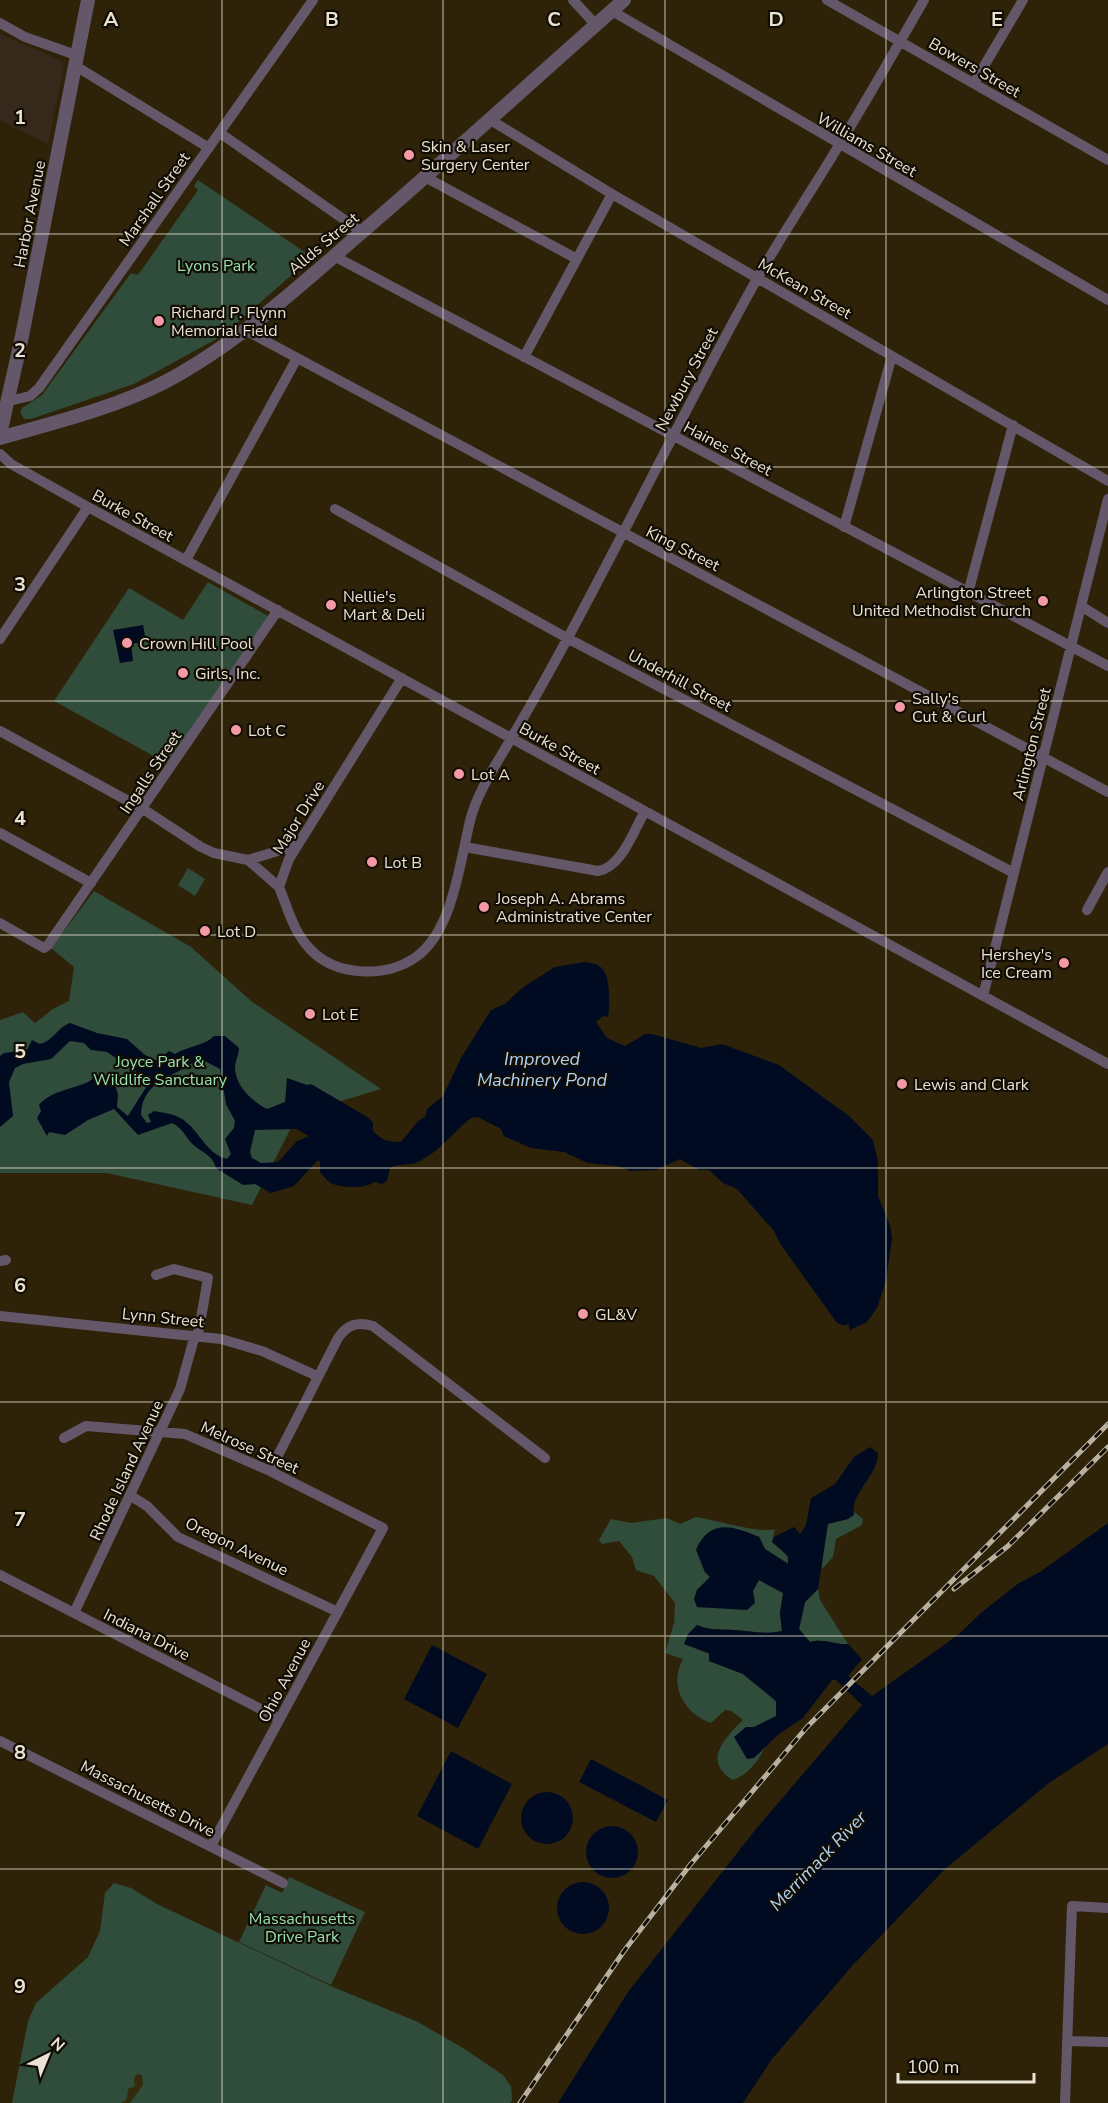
<svg xmlns="http://www.w3.org/2000/svg" width="1108" height="2103" font-family="'Nunito Sans',sans-serif">
<style>
.commercial{fill:#36291b}
.green{fill:#304c3a}
.sand{fill:#332b0a}
.water{fill:#000b21;fill-rule:evenodd}
.lines{fill:none;stroke-linecap:round;stroke-linejoin:round}
.minor{stroke:#645769;stroke-width:10}
.tertiary{stroke:#645769;stroke-width:14}
.rail-casing{stroke:#b9b19f;stroke-width:5}
.rail{stroke:#120d04;stroke-width:3;stroke-dasharray:9;stroke-linecap:butt}
.grid{fill:none;stroke:#eae3d4;stroke-width:1.5;stroke-opacity:0.55}
.poi-dot{fill:#f49aa4;stroke:#120d04;stroke-width:2}
.labels{text-anchor:middle;stroke-width:4.5;stroke-linejoin:round;paint-order:stroke}
.street-label{font-size:16px;fill:#eae3d4;stroke:#120d04}
.poi-label{font-size:16px;fill:#eae3d4;stroke:#120d04;text-anchor:start}
.park-label{font-size:16px;fill:#96e0b0;stroke:#120d04}
.water-label{font-size:18px;font-style:italic;fill:#afd1f3;stroke:#120d04}
.grid-label{font-size:20px;text-anchor:middle;font-weight:bold;fill:#eae3d4;stroke:#120d04;stroke-width:4.5;stroke-linejoin:round;paint-order:stroke}
</style>
<rect width="100%" height="100%" fill="#2e2309"/>
<path class="commercial" d="M0 34 60 60 64 66 48 144 0 120Z"/>
<path class="green" d="M198 180 312 257 222 336 134 384 31 419H24L20 412 22 408 42 395 131 273 138 275 198 190 194 186Z
M208 582 268 616 168 764 54 701 129 588 183 620Z
M188 868 205 879 195 896 178 885Z
M94 891 191 947 251 1001 381 1089 298 1114 252 1205 107 1173H0V1020L23 1012 35 1023 53 1009 69 1001 74 967 51 948Z
M853 1511 863 1519 862 1525 836 1539 833 1557 822 1569 823 1540 828 1523 848 1519Z
M696 1517C715 1520 761 1534 775 1529L772 1542C780 1549 789 1554 789 1564L765 1549 759 1536 701 1562 705 1572 710 1577 697 1590 694 1599 697 1607C718 1610 748 1599 759 1580L783 1593 780 1613 782 1631C765 1635 752 1631 735 1630 720 1629 712 1631 697 1625L684 1644 709 1654 710 1661 743 1674 776 1701 777 1716 754 1727V1757L766 1745C759 1760 749 1775 733 1780 701 1761 726 1737 743 1720L731 1711 725 1710 711 1723C684 1714 668 1685 683 1659L665 1653 674 1623 675 1603 654 1576 636 1570 632 1557 619 1541 602 1544 599 1540 611 1519 631 1523 667 1518 680 1524Z
M818 1589 820 1600 848 1644C833 1645 825 1638 810 1642L799 1629 805 1602Z
M289 1877 365 1912 331 1985 239 1942 266 1885 282 1893Z
M114 1883 131 1888 157 1904 333 1987 418 2022 463 2048 503 2075 511 2086 512 2100 510 2103H12L28 2021 36 2003 88 1957 100 1931 105 1893Z"/>
<path class="sand" d="M137 2074 142 2075 143 2085 130 2103H121L127 2099 128 2089 135 2086 134 2078Z"/>
<path class="water" d="M143 625 146 641 131 644 133 661 120 663 113 630Z
M585 962C589 963 596 963 599 966 611 972 610 1005 608 1017L603 1016 596 1022 607 1038 625 1046 645 1034H652L701 1048 722 1044 779 1065 849 1116 873 1140 878 1161V1196L890 1225 892 1239 886 1281 877 1308 867 1322 850 1330 848 1323 846 1326 837 1323 781 1245 774 1231 737 1189 723 1183 709 1170H699L680 1159 656 1170 631 1171 617 1166 588 1163 564 1152 531 1148 504 1136 501 1129 478 1117 471 1118C453 1132 439 1152 418 1162 409 1166 399 1163 390 1168L387 1181 382 1184 374 1182C366 1189 341 1188 331 1183 327 1181 323 1175 320 1172V1161H317L294 1186 271 1193 255 1184 243 1185 216 1168C213 1156 205 1154 196 1147 186 1140 185 1129 172 1123L138 1135 114 1109 88 1120 65 1135 49 1132 47 1136 37 1118 41 1111 39 1105C54 1087 87 1088 94 1077L99 1080 112 1077 118 1094 117 1107 128 1116 150 1081 107 1052 91 1050 84 1043 70 1041 51 1059 23 1064 15 1068 9 1082 13 1116 0 1127V1056L4 1053 27 1050 32 1040 40 1044C53 1041 58 1027 70 1023L97 1033 127 1039 145 1055 158 1061 169 1051 175 1054C186 1047 206 1045 214 1036H225L239 1048C239 1055 235 1061 235 1067 235 1086 252 1101 267 1109L285 1102 287 1078 307 1085 311 1084 369 1118 373 1123V1131C382 1140 388 1142 401 1142L418 1121 425 1117 427 1109 443 1096 461 1058 491 1010 505 1004 522 988 555 967ZM199 1058 220 1069 226 1104 235 1121 234 1128 225 1139 231 1154 227 1159C208 1155 200 1133 186 1122 177 1114 165 1113 154 1111L148 1115 151 1122 147 1123 141 1115C142 1078 178 1077 199 1058ZM296 1129 309 1136 297 1141 278 1162 261 1163 252 1158 250 1152 255 1130Z
M870 1447 878 1453C878 1477 850 1492 854 1515L848 1519 828 1524 818 1589 805 1602 799 1629 810 1642C826 1638 833 1645 848 1644L862 1659 848 1676 872 1696 958 1635 982 1612 1019 1583 1040 1572 1108 1523V1744L1049 1783 945 1869 853 1965 772 2059 743 2103H558L628 1992 756 1829 862 1705 836 1680H832L803 1718 779 1734 754 1758 747 1759 734 1737 746 1727H754L776 1716V1701L743 1674 709 1661V1653L684 1644 688 1634 697 1625C712 1631 720 1629 734 1630 752 1631 764 1635 782 1631L780 1613 783 1593 759 1580 753 1591 755 1603 747 1610 697 1607 694 1599 697 1590 710 1577 705 1572 696 1550C710 1518 733 1526 759 1537L765 1549 788 1564V1556L772 1542 774 1537 794 1527 800 1534 806 1525 811 1498 835 1484 854 1457Z
M432 1645 487 1674 458 1728 404 1699Z
M451 1751 512 1784 478 1849 417 1816Z
M591 1759 668 1800 656 1822 579 1782Z
M521 1818a26 26 0 1 1 52 0a26 26 0 1 1-52 0Z
M586 1852a26 26 0 1 1 52 0a26 26 0 1 1-52 0Z
M557 1908a26 26 0 1 1 52 0a26 26 0 1 1-52 0Z"/>
<g class="lines">
<path class="minor" d="M573 0 596 25
M827 0 1108 160
M612 11 1108 300
M0 23 25 37 76 55
M74 65 209 148
M974 83 1023 0
M489 119 612 194 1108 481
M220 133 362 232
M425 177 577 259
M334 256 1108 666
M245 330 1108 792
M524 357 612 194
M9 401 30 396 39 388 313 0
M0 454 11 464 88 507 1108 1064
M335 509 567 638 1014 873
M844 527 892 356
M186 560 296 360
M968 593 1013 425
M1081 606 1108 623
M0 639 88 507
M402 678 289 859 279 887C288 909 293 931 310 949 336 977 386 978 416 957 454 930 460 859 471 817 477 796 488 777 499 759 591 606 666 442 753 286 778 241 807 198 833 155 865 104 894 52 924 0
M0 731 143 809 201 847 214 853 248 860
M0 833 91 883
M465 847 598 871C622 867 634 830 645 811
M279 887 248 860 297 845
M1087 910 1108 872
M0 923 44 948 48 945 278 610
M983 996 1108 499
M0 1261 6 1260
M156 1275 174 1269 208 1278 198 1335
M0 1316 221 1339 262 1351 317 1376
M64 1438 86 1426 185 1434 270 1471 383 1528 211 1846
M270 1471 338 1338C347 1325 357 1321 373 1326L545 1458
M131 1496 147 1506 178 1537 338 1612
M0 1575 280 1719
M74 1613 180 1389 195 1335
M0 1741 283 1883
M1067 2041 1108 2042
M1065 2103 1072 1906 1108 1908"/>
<path class="tertiary" d="M0 434 21 341 88 0
M0 438C56 422 111 409 163 383 234 346 295 290 355 238 446 160 534 79 624 0"/>
<g class="rail-casing">
<path id="rail" d="M954 1589 1008 1546 1108 1447
M520 2103 624 1951 690 1865 807 1727 1108 1424"/>
</g>
<use href="#rail" class="rail"/>
</g>
<path class="grid" d="M222 0V2103M443 0V2103M665 0V2103M886 0V2103M0 234H1108M0 467H1108M0 701H1108M0 935H1108M0 1168H1108M0 1402H1108M0 1636H1108M0 1869H1108"/>
<g class="poi-dot">
<circle cx="409" cy="155" r="6"/>
<circle cx="159" cy="321" r="6"/>
<circle cx="1043" cy="601" r="6"/>
<circle cx="331" cy="605" r="6"/>
<circle cx="127" cy="643" r="6"/>
<circle cx="183" cy="673" r="6"/>
<circle cx="900" cy="707" r="6"/>
<circle cx="236" cy="730" r="6"/>
<circle cx="459" cy="774" r="6"/>
<circle cx="372" cy="862" r="6"/>
<circle cx="484" cy="907" r="6"/>
<circle cx="205" cy="931" r="6"/>
<circle cx="1064" cy="963" r="6"/>
<circle cx="310" cy="1014" r="6"/>
<circle cx="902" cy="1084" r="6"/>
<circle cx="583" cy="1314" r="6"/>
</g>
<g class="labels">
<g class="street-label">
<text transform="translate(975 67) rotate(30)" y="6">Bowers Street</text>
<text transform="translate(867 144) rotate(30)" y="6">Williams Street</text>
<text transform="translate(154 199) rotate(-55)" y="6">Marshall Street</text>
<text transform="translate(29 214) rotate(-79)" y="6">Harbor Avenue</text>
<text transform="translate(323 243) rotate(-40)" y="6">Allds Street</text>
<text transform="translate(805 288) rotate(30)" y="6">McKean Street</text>
<text transform="translate(686 379) rotate(-62)" y="6">Newbury Street</text>
<text transform="translate(728 448) rotate(28)" y="6">Haines Street</text>
<text transform="translate(133 515) rotate(29)" y="6">Burke Street</text>
<text transform="translate(683 548) rotate(27)" y="6">King Street</text>
<text transform="translate(680 680) rotate(28)" y="6">Underhill Street</text>
<text transform="translate(1031 744) rotate(-76)" y="6">Arlington Street</text>
<text transform="translate(560 748) rotate(29)" y="6">Burke Street</text>
<text transform="translate(150 772) rotate(-56)" y="6">Ingalls Street</text>
<text transform="translate(298 817) rotate(-58)" y="6">Major Drive</text>
<text transform="translate(163 1317) rotate(6)" y="6">Lynn Street</text>
<text transform="translate(250 1447) rotate(24)" y="6">Melrose Street</text>
<text transform="translate(126 1470) rotate(-65)" y="6">Rhode Island Avenue</text>
<text transform="translate(237 1546) rotate(26)" y="6">Oregon Avenue</text>
<text transform="translate(147 1634) rotate(27)" y="6">Indiana Drive</text>
<text transform="translate(284 1680) rotate(-62)" y="6">Ohio Avenue</text>
<text transform="translate(148 1798) rotate(27)" y="6">Massachusetts Drive</text>
</g>
<g class="poi-label">
<text x="421" y="152">Skin &amp; Laser<tspan x="421" dy="18">Surgery Center</tspan></text>
<text x="171" y="318">Richard P. Flynn<tspan x="171" dy="18">Memorial Field</tspan></text>
<text x="1031" y="598" text-anchor="end">Arlington Street<tspan x="1031" dy="18">United Methodist Church</tspan></text>
<text x="343" y="602">Nellie's<tspan x="343" dy="18">Mart &amp; Deli</tspan></text>
<text x="139" y="649">Crown Hill Pool</text>
<text x="195" y="679">Girls, Inc.</text>
<text x="912" y="704">Sally's<tspan x="912" dy="18">Cut &amp; Curl</tspan></text>
<text x="248" y="736">Lot C</text>
<text x="471" y="780">Lot A</text>
<text x="384" y="868">Lot B</text>
<text x="496" y="904">Joseph A. Abrams<tspan x="496" dy="18">Administrative Center</tspan></text>
<text x="217" y="937">Lot D</text>
<text x="1052" y="960" text-anchor="end">Hershey's<tspan x="1052" dy="18">Ice Cream</tspan></text>
<text x="322" y="1020">Lot E</text>
<text x="914" y="1090">Lewis and Clark</text>
<text x="595" y="1320">GL&amp;V</text>
</g>
<g class="park-label">
<text x="216" y="271">Lyons Park</text>
<text x="160" y="1067">Joyce Park &amp;<tspan x="160" dy="18">Wildlife Sanctuary</tspan></text>
<text x="302" y="1924">Massachusetts<tspan x="302" dy="18">Drive Park</tspan></text>
</g>
<g class="water-label">
<text x="542" y="1065">Improved<tspan x="542" dy="21">Machinery Pond</tspan></text>
<text transform="translate(818 1861) rotate(-46)" y="6">Merrimack River</text>
</g>
</g>
<g class="grid-label">
<text x="111" y="26">A</text>
<text x="332" y="26">B</text>
<text x="554" y="26">C</text>
<text x="776" y="26">D</text>
<text x="997" y="26">E</text>
<text x="20" y="124">1</text>
<text x="20" y="357">2</text>
<text x="20" y="591">3</text>
<text x="20" y="825">4</text>
<text x="20" y="1058">5</text>
<text x="20" y="1292">6</text>
<text x="20" y="1526">7</text>
<text x="20" y="1759">8</text>
<text x="20" y="1993">9</text>
</g>
<g transform="translate(48 2055) rotate(43)" stroke="#120d04" stroke-width="4.5" paint-order="stroke">
<path d="M0-4.5L10 22L0 15L-10 22Z" fill="#eae3d4"/>
<text y="-9" font-size="16" font-weight="bold" text-anchor="middle" fill="#eae3d4">N</text>
</g>
<path d="M898 2073v9h136v-9" fill="none" stroke="#eae3d4" stroke-width="3"/>
<text x="907" y="2073" font-size="18" fill="#eae3d4" stroke="#120d04" stroke-width="4.5" paint-order="stroke">100 m</text>
</svg>
